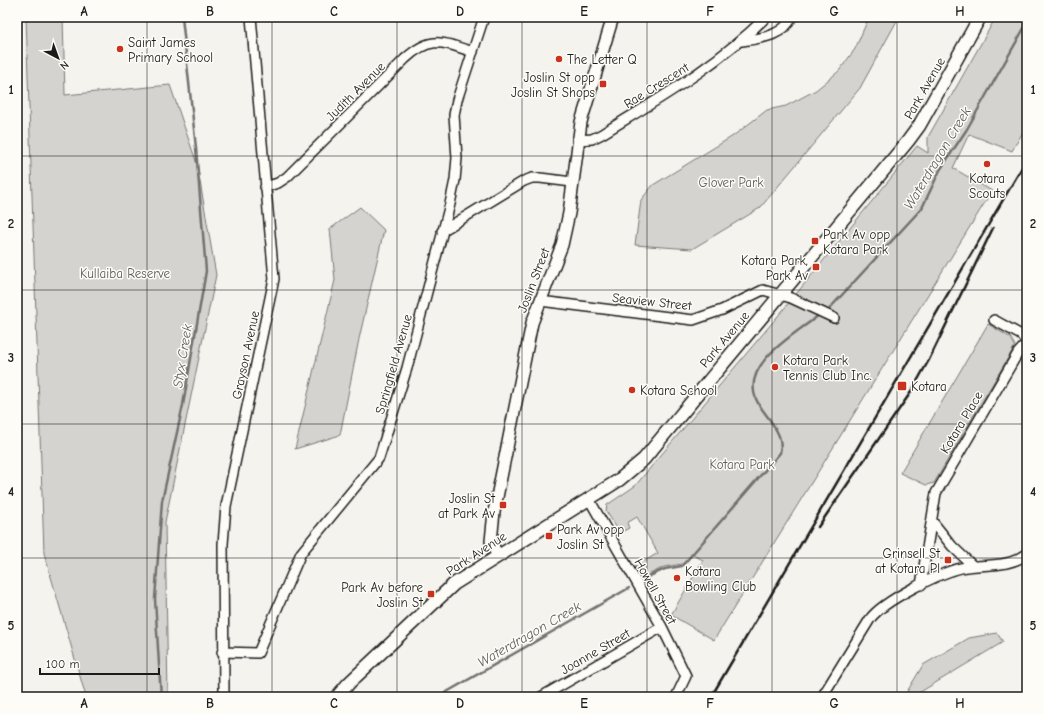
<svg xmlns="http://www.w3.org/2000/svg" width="1044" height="714" font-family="'Comic Neue',sans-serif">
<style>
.green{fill:#d4d3cf;stroke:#787876}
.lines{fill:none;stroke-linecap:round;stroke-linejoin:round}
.stream{stroke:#72716f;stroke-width:2.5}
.minor-casing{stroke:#1c1c1c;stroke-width:12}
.tertiary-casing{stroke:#1c1c1c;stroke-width:14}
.secondary-casing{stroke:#1c1c1c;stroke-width:15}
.minor{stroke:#fdfcf7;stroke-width:9}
.tertiary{stroke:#fdfcf7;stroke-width:11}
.secondary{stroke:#fdfcf7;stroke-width:12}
.rail{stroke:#1c1c1c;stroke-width:2.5}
.grid{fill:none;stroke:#1c1c1c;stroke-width:1;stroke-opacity:0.55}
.poi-dot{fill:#c8321e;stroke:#fdfcf7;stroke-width:1.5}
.labels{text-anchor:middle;stroke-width:3;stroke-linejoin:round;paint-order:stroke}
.poi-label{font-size:13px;fill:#1c1c1c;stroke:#fdfcf7;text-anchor:start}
.street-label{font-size:13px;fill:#1c1c1c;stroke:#fdfcf7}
.park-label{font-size:13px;fill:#5c5c5b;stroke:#fdfcf7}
.water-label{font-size:14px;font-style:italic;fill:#5c5c5a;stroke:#fdfcf7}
.neatline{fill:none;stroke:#1c1c1c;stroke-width:1.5}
.grid-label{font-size:13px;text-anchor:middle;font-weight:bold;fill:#1c1c1c}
</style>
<rect width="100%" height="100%" fill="#f4f3ee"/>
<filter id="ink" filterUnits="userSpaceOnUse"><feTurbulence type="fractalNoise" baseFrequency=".025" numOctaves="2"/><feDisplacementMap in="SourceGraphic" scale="8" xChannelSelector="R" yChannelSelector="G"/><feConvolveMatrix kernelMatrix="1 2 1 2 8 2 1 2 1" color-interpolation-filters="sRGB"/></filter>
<g filter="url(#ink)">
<path class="green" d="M26 17H63L65 95 170 85 197 164 216 275 165 522 168 697H86L44 553Z
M869 17H899L860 88 760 208 692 249 635 245 641 200 653 185 733 136 767 110 786 106 816 90 839 71 855 49Z
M996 17H1027V125L1012 151 969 134 953 168 992 191 714 640 671 615 703 560 693 555 682 564 664 567 642 578 635 567 658 553 637 517 627 523 629 528 620 533 606 511 607 505 635 486 783 310 917 146 928 153V137Z
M360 207 384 230 359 339 340 435 295 449 335 280 330 229Z
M988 324 1011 338 1015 346 934 483 926 485 900 473Z
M997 633 1003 642 912 697 905 695 923 665 969 638Z"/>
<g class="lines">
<path class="stream" d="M830 308 922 208 940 170 967 129 1027 23
M645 578 665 569 682 566 780 453C783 439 777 431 770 420 765 413 759 406 756 399 741 363 796 334 819 315
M161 697 155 599 162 501 183 405 206 271 196 148 182 17
M438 697 629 588"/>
<g class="minor-casing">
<path id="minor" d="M743 41C762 38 783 36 792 17
M577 140 592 139 602 134C660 98 718 65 766 17
M265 187 278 183 287 177 405 59C431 35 442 42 473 52
M442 231 524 181 532 178H540L572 182
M540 301 693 320 722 310 763 290 791 298 834 318
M994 320 1021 335 1027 342
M589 499 662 627 686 676 676 697
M932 521 952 546 973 566
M921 585 936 493 1018 353 1027 343
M222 652 258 653 301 553 379 458 407 368 450 204 455 180 457 158 454 115 457 100 484 17
M224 697 223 544 226 506 274 279 251 17
M541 697 662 627
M822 697 870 619C883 601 939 573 961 568 984 563 1006 569 1027 554"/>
</g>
<g class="tertiary-casing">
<path id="tertiary" d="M497 555 491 541 494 512 532 323 562 245 569 213 581 122 613 17"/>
</g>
<g class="secondary-casing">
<path id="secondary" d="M337 697 349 683 454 584 619 480 644 459 908 141 919 126 980 17"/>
</g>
<use href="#minor" class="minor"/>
<use href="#tertiary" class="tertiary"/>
<use href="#secondary" class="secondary"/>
<path class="rail" d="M818 527 911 392 929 360 993 228
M711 697 1027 159"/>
</g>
</g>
<path class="grid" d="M147 17V697M272 17V697M397 17V697M522 17V697M647 17V697M772 17V697M897 17V697M17 156H1027M17 290H1027M17 424H1027M17 558H1027"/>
<g class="poi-dot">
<circle cx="120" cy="49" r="4"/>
<circle cx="559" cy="59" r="4"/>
<rect x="599" y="80" width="8" height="8" rx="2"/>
<circle cx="987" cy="164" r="4"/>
<rect x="811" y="237" width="8" height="8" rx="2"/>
<rect x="812" y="263" width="8" height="8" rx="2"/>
<circle cx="775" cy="367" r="4"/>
<rect x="897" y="381" width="10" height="10" rx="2"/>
<circle cx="632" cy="390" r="4"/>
<rect x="499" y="501" width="8" height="8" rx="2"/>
<rect x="545" y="532" width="8" height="8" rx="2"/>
<rect x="944" y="556" width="8" height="8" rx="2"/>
<circle cx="677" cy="578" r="4"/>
<rect x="427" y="590" width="8" height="8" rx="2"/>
</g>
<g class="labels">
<g class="poi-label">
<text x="128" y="47">Saint James<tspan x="128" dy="15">Primary School</tspan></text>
<text x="567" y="64">The Letter Q</text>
<text x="595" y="82" text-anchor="end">Joslin St opp<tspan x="595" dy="15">Joslin St Shops</tspan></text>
<text x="987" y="183" text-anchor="middle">Kotara<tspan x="987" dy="15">Scouts</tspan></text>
<text x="823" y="239">Park Av opp<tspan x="823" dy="15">Kotara Park</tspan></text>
<text x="808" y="265" text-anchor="end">Kotara Park,<tspan x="808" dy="15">Park Av</tspan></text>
<text x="783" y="365">Kotara Park<tspan x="783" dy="15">Tennis Club Inc.</tspan></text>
<text x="911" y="391">Kotara</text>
<text x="640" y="395">Kotara School</text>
<text x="495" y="503" text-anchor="end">Joslin St<tspan x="495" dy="15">at Park Av</tspan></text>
<text x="557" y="534">Park Av opp<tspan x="557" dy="15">Joslin St</tspan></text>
<text x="940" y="558" text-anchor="end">Grinsell St<tspan x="940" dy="15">at Kotara Pl</tspan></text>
<text x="685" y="576">Kotara<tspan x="685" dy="15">Bowling Club</tspan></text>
<text x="423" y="592" text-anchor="end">Park Av before<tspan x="423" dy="15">Joslin St</tspan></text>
</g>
<g class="street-label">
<text transform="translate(656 85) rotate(-32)" y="5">Rae Crescent</text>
<text transform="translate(924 88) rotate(-60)" y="5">Park Avenue</text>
<text transform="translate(355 91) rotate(-45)" y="5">Judith Avenue</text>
<text transform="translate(533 280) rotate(-69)" y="5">Joslin Street</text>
<text transform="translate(652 301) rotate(6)" y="5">Seaview Street</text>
<text transform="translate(724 339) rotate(-50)" y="5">Park Avenue</text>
<text transform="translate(245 355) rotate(-78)" y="5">Grayson Avenue</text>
<text transform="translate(393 364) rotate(-74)" y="5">Springfield Avenue</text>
<text transform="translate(961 422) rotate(-59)" y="5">Kotara Place</text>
<text transform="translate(476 553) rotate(-33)" y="5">Park Avenue</text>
<text transform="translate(656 591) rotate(61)" y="5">Howell Street</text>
<text transform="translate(595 651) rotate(-30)" y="5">Joanne Street</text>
</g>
<g class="park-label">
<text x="731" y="187">Glover Park</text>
<text x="125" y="278">Kullaiba Reserve</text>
<text x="742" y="469">Kotara Park</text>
</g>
<g class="water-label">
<text transform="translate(937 158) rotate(-59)" y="5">Waterdragon Creek</text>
<text transform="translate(182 356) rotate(-81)" y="5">Styx Creek</text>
<text transform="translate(529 634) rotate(-30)" y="5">Waterdragon Creek</text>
</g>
</g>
<rect width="1044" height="714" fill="none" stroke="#fdfcf7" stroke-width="44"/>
<g transform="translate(58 58) rotate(139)" stroke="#fdfcf7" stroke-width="3" paint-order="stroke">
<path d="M0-3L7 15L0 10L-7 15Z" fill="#1c1c1c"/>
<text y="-6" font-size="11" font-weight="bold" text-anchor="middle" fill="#1c1c1c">N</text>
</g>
<path d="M40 668v6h119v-6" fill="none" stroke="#1c1c1c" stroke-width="2"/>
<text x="46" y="668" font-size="12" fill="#1c1c1c" stroke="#fdfcf7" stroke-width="3" paint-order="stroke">100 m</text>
<rect x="22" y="22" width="1000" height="670" class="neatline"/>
<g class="grid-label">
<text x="84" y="16">A</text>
<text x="210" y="16">B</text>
<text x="334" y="16">C</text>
<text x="460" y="16">D</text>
<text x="584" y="16">E</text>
<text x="710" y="16">F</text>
<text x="834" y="16">G</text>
<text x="960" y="16">H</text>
<text x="11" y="94">1</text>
<text x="1033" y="94">1</text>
<text x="11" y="228">2</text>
<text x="1033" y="228">2</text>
<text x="11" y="362">3</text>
<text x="1033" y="362">3</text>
<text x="11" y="496">4</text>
<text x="1033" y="496">4</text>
<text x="11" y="630">5</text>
<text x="1033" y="630">5</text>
<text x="84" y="708">A</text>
<text x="210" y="708">B</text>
<text x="334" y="708">C</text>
<text x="460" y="708">D</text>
<text x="584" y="708">E</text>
<text x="710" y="708">F</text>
<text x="834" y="708">G</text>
<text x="960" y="708">H</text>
</g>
</svg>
